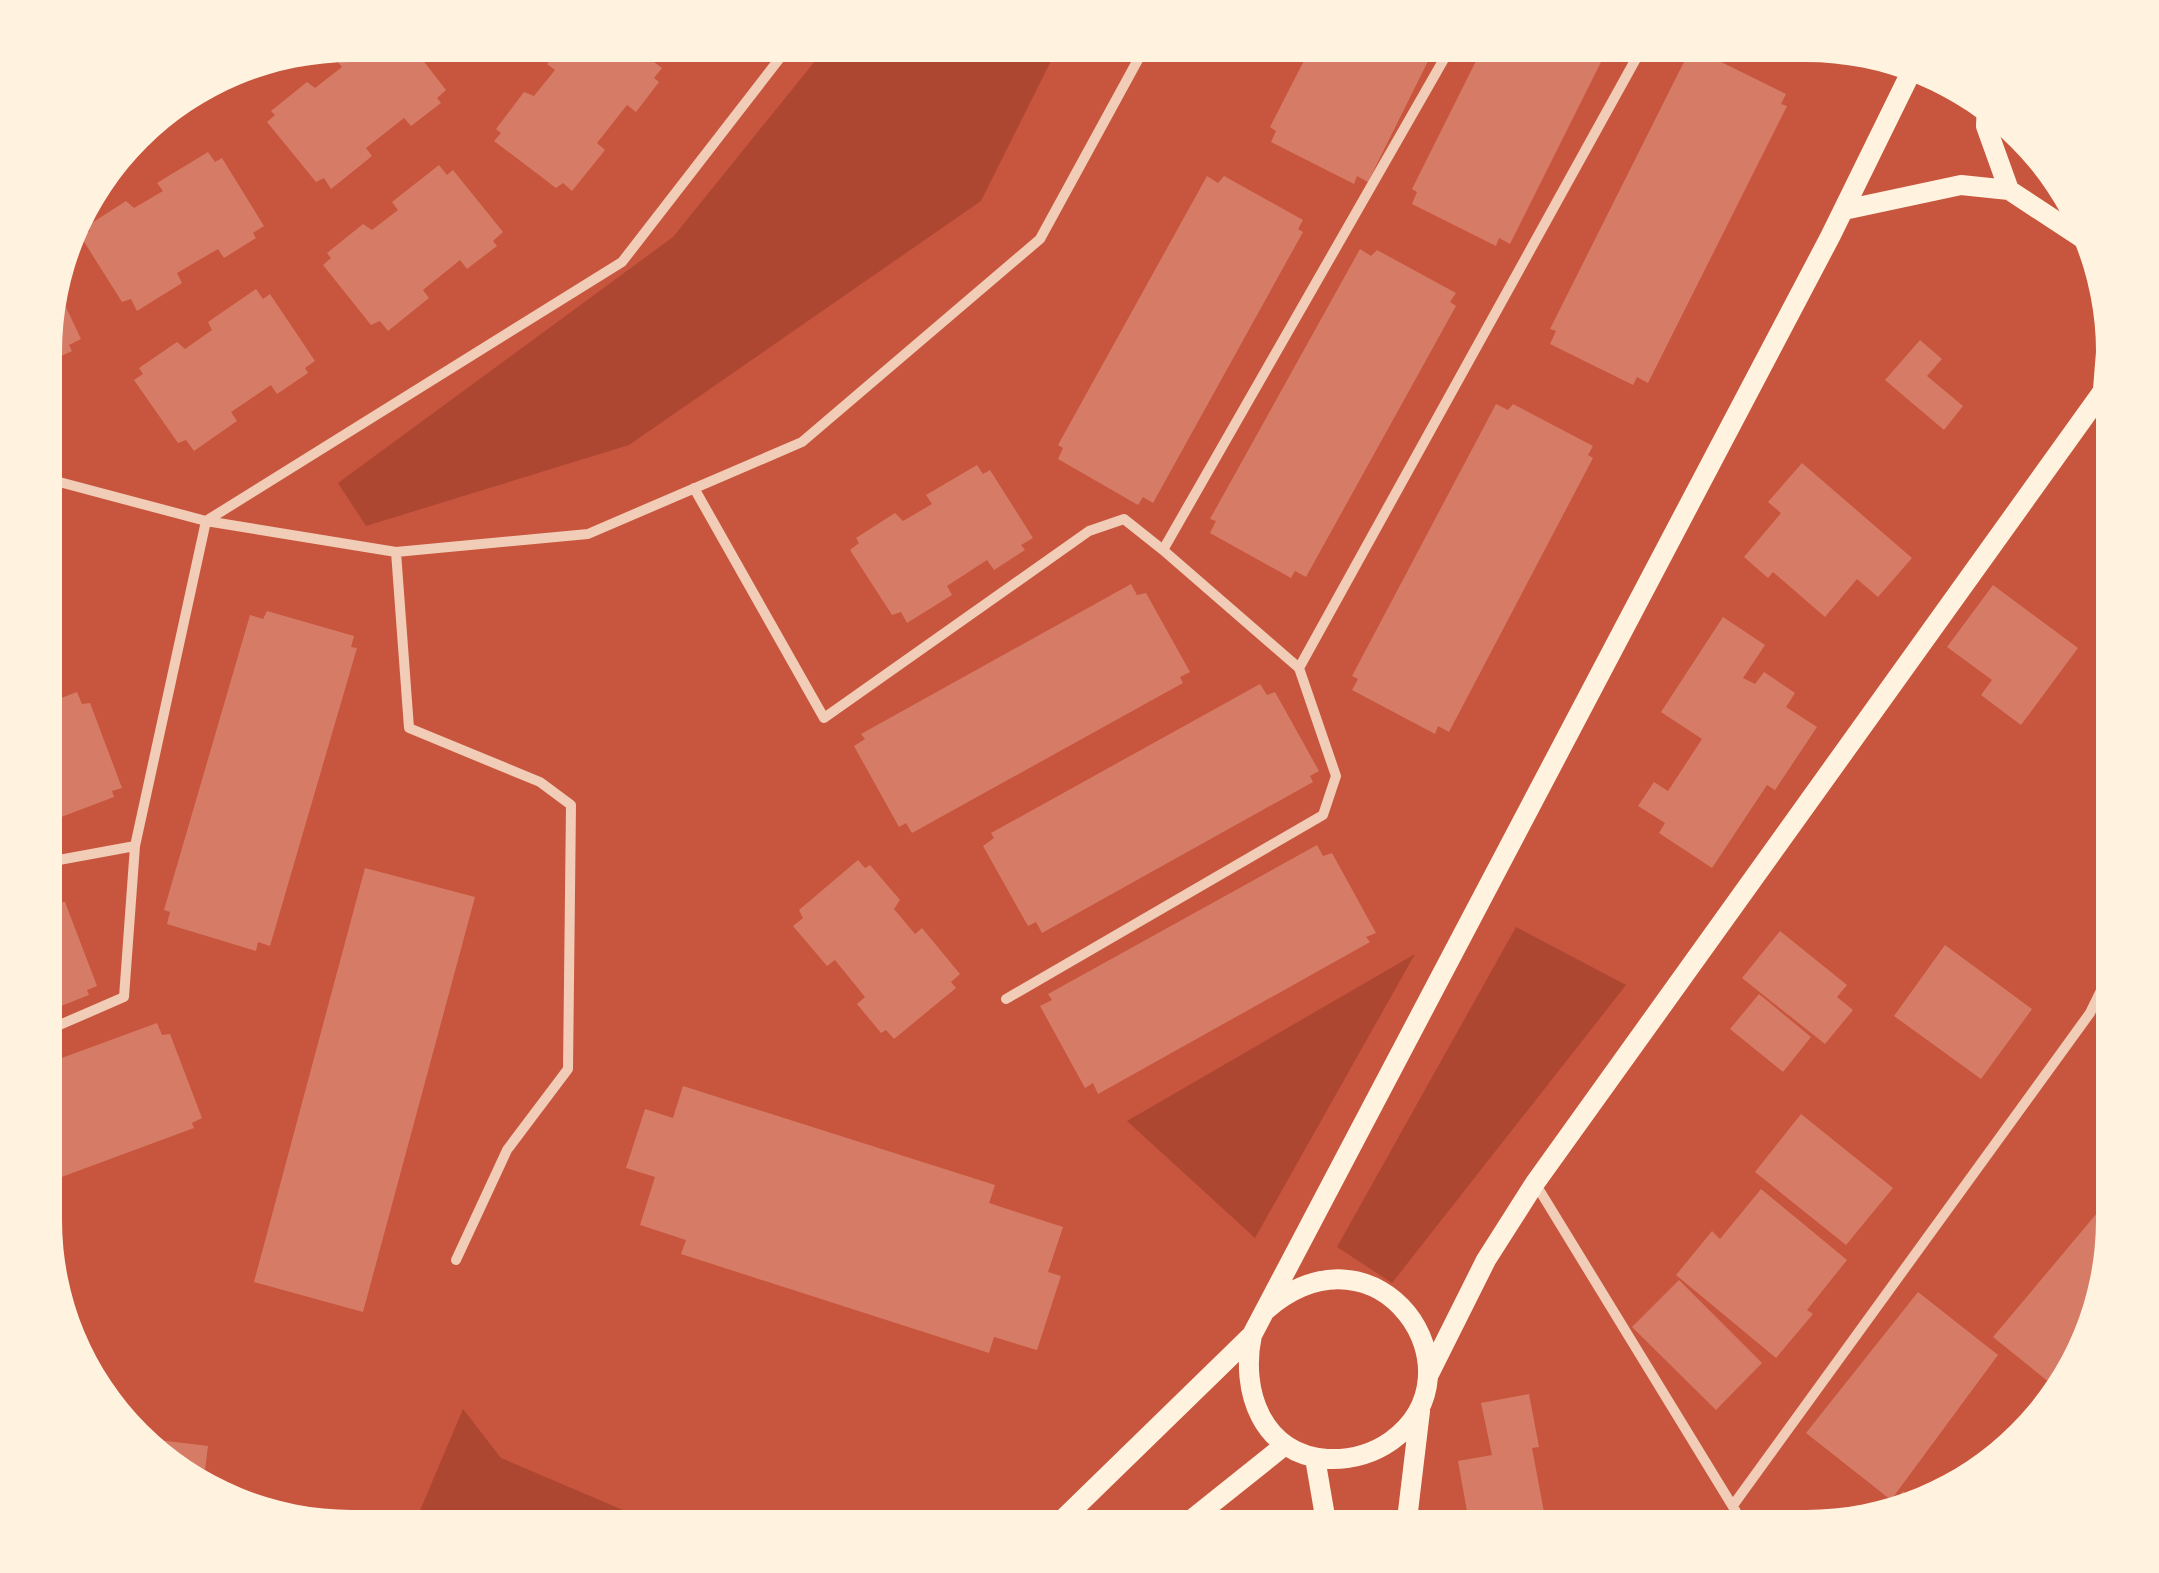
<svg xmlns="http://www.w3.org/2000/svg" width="2159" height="1573" font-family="'PT Sans Narrow',sans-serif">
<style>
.green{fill:#ae4732}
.building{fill:#d67c66}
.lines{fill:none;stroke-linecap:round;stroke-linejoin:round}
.minor{stroke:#f1ccb7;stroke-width:10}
.secondary{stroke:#fff3e0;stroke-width:20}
</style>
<rect width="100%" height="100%" fill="#c8553d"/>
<path class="green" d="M828 45H1059L981 201 629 445 366 526 338 483 673 237Z
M1516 927 1626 985 1392 1283 1337 1247Z
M1415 954 1255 1238 1127 1121Z
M463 1409 501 1458 665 1528 413 1527Z"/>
<path class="building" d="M355 45H411L446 90 437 98 441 103 411 126 404 118 366 148 372 156 331 189 324 178 316 182 267 122 275 115 271 111 307 82 315 88 342 67 336 60Z
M563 45H632L662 68 654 78 659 82 636 112 627 105 597 143 605 150 572 191 563 183 556 188 494 141 501 133 496 129 524 92 534 96 555 70 547 64Z
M1312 45H1436L1368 182 1357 176 1354 184 1271 142 1276 131 1270 127Z
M1484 45 1609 46 1510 244 1499 238 1496 246 1412 204 1417 192 1412 189Z
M1688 54 1699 59 1705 54 1786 94 1781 104 1787 106 1648 383 1637 377 1633 385 1550 344 1556 331 1550 329Z
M208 152 215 162 222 158 264 226 253 233 256 238 224 258 218 249 177 273 182 283 137 311 131 299 122 302 81 237 90 231 87 226 126 201 134 208 163 191 157 183Z
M439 165 447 175 453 170 503 232 493 241 497 246 467 269 460 260 423 290 429 298 388 331 380 321 371 325 323 265 331 258 327 253 363 224 372 230 398 210 392 202Z
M1207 176 1218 183 1224 176 1303 220 1298 229 1303 232 1153 503 1143 497 1138 505 1058 459 1063 448 1058 445Z
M1360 249 1371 256 1377 250 1456 293 1450 302 1456 306 1306 577 1295 571 1291 578 1210 533 1216 521 1210 519Z
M56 286 81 339 69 345 72 351 48 362V311Z
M256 289 263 299 270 294 315 361 305 368 308 373 277 394 271 385 231 412 237 421 194 451 186 440 178 443 134 380 143 374 139 368 177 342 185 349 212 330 208 322Z
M1920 340 1942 359 1927 376 1963 406 1944 430 1885 380Z
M1496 404 1508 410 1513 404 1593 446 1588 455 1593 458 1449 732 1438 726 1435 734 1352 690 1358 679 1352 676Z
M1802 463 1912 558 1878 597 1857 579 1825 617 1773 572 1768 578 1744 557 1781 513 1768 502Z
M977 465 983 474 990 470 1033 538 1021 545 1025 550 994 570 987 560 947 586 952 595 907 623 901 612 892 615 850 550 859 543 856 538 895 513 903 521 932 504 926 495Z
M1131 584 1137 595 1146 593 1190 672 1180 677 1183 683 912 833 906 823 899 827 854 746 865 739 861 734Z
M1993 585 2078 648 2021 725 1981 695 1992 680 1947 647Z
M267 611 354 636 351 647 357 648 270 946 258 942 256 951 167 924 170 912 164 910 250 615 263 619Z
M1723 617 1765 645 1743 678 1755 684 1764 672 1795 693 1786 707 1817 727 1775 790 1767 785 1712 868 1659 833 1665 823 1638 806 1654 782 1668 791 1702 739 1661 712Z
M1260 684 1267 695 1275 692 1319 771 1310 776 1313 782 1042 933 1036 922 1028 926 983 846 994 838 991 833Z
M77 692 82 704 90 703 122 788 112 791 114 797 48 822V703Z
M1317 845 1323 856 1332 853 1376 933 1366 937 1370 942 1098 1094 1093 1083 1085 1088 1040 1006 1052 1000 1048 994Z
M858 860 865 868 870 865 900 900 894 909 915 934 922 928 960 974 951 982 956 988 894 1039 886 1030 881 1033 857 1004 865 997 835 960 827 966 793 926 803 918 799 910Z
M365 868 475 897 363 1312 254 1282Z
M53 890 57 902H65L97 986 87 990 89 995 48 1011V892Z
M1780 931 1847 985 1837 997 1853 1010 1825 1044 1742 978Z
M1945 945 2032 1009 1981 1079 1894 1016Z
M1759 994 1811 1037 1783 1072 1730 1029Z
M157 1023 162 1035 170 1034 202 1118 192 1123 194 1128 48 1182V1063Z
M683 1086 995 1185 989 1203 1063 1227 1048 1272 1061 1276 1037 1350 994 1337 989 1353 681 1254 686 1240 640 1225 655 1177 626 1168 645 1109 673 1118Z
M1801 1114 1893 1188 1846 1245 1755 1172Z
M1761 1189 1847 1260 1807 1310 1813 1314 1776 1358 1676 1275 1712 1231 1720 1239Z
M2113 1194V1240L2091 1338 2060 1391 1993 1337Z
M1679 1280 1762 1363 1716 1410 1632 1327Z
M1918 1292 1998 1355 1891 1500 1806 1433Z
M1529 1394 1539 1447 1532 1448 1547 1528H1470L1458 1461 1492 1455 1481 1403Z
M142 1438 208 1446 203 1486 165 1464Z
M1903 1491 1916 1503 1888 1509Z"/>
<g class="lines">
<path class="minor" d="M147 125 187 106 198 93
M48 479 206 521 396 552 588 534 802 442 1040 239 1146 45
M694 488 824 718 1089 531 1124 519 1163 550 1452 45
M396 552 409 728 540 782 571 805 568 1069 507 1150 456 1260
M1299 668 1643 46
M48 862 135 846
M1006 999 1323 815 1336 776 1299 668 1163 550
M48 1030 124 997 135 846 206 521 622 262 790 45
M1535 1183 1746 1528
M1734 1504 2090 1013 2113 966"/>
<path class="secondary" d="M1987 105 1986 126 2009 190
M1844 210 1961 185 2009 190 2085 240 2092 254
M2103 389 2109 315
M1267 1309C1379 1214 1487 1372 1391 1441 1371 1455 1351 1460 1327 1459 1262 1454 1240 1391 1252 1335L1830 237 1914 66
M1429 1374 1486 1260 1535 1183 2113 377
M1315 1458 1327 1528
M1054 1528 1250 1337
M1181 1528 1285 1445
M1406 1528 1420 1411"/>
</g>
<path d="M0 0H2159V1573H0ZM352 62H1806A290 290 0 0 1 2096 352V1220A290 290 0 0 1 1806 1510H352A290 290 0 0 1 62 1220V352A290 290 0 0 1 352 62Z" fill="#fff3e0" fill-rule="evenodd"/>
</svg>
